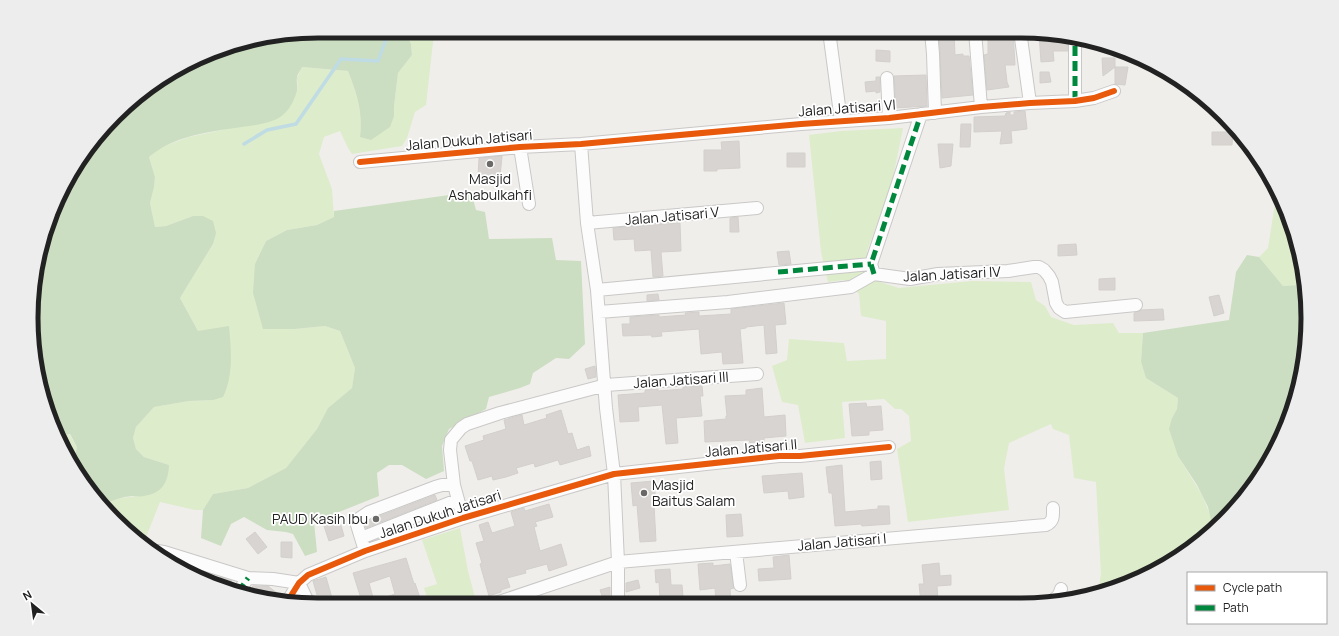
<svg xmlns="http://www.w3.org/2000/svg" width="1339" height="636" font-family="Manrope,sans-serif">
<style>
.grass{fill:#ddeccb}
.forest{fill:#cbdec1}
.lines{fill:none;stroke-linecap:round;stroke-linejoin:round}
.stream{stroke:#bfdbe3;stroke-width:3.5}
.building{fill:#d7d4d2;stroke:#d3d0cc;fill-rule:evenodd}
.minor-casing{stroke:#c9c8c7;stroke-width:14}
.minor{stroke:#fdfcfc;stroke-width:12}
.quiet{stroke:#00873e;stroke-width:5;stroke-dasharray:10 5;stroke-linecap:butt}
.cycleway-casing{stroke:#fff;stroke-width:8}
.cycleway{stroke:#e8590c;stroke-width:6}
.poi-dot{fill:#6a6968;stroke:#fff;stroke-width:1.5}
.labels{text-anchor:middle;stroke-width:3.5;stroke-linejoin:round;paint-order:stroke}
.street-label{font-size:14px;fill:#222;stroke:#fff}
.poi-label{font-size:14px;fill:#222;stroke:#fff}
.rim{fill:none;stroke:#222;stroke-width:5}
</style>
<rect width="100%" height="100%" fill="#f0eeeb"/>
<path class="grass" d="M408 31H436L433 42 426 105 415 112 407 138 402 146 352 154 348 148 340 131 324 137 319 154 332 189 334 217 317 225 287 230 266 241 255 264 295 329 325 326 340 331 355 368 352 388 328 408 317 429 286 468 248 488 213 494 203 510H195L160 502 145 540C127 539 115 517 104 504 117 498 130 496 144 496L169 465 144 457 136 449 133 438 136 427 154 407 189 401 213 400 198 331 180 298 213 244 193 216 166 226 155 227 150 203 154 187 155 177 149 157 157 150 167 145 189 137 222 130 298 89 297 78 302 67 348 71C357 94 363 112 360 137L394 116V106L398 73 412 55 411 44 407 35Z
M903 128 892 183 867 251 880 282 899 288 972 281 1031 282 1036 300 1045 306 1051 317 1074 325 1113 323 1119 333H1143L1141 362 1146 378 1178 398 1177 409 1172 418 1178 456 1202 495 1211 517 1213 529 1196 546 1131 583 1098 592 1101 574 1096 482 1074 478 1069 435 1053 429 1051 424 1009 443 1004 469 1009 510 908 522 897 449 911 441 909 416 901 409H895L884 399 842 402 845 438 805 443 798 405 782 402 772 366 787 360 789 339 844 343 847 361 886 359V321L861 316 859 294 844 280 828 282 821 252 809 135 841 131Z
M1277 191 1286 208 1302 262 1299 285 1283 286 1259 257 1268 248Z
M69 434 77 447 73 465 69 461 58 436Z
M460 528 468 571 476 601 468 604 426 605 428 600 424 588 437 584 422 540Z"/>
<path class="forest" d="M318 31H408L407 35 411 44 412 55 398 73 394 106V116L390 127 371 140 360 137C363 112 357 94 348 71L302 67C301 70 297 74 297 78 296 82 298 86 297 90 296 96 291 107 286 112 274 125 252 125 235 128 206 132 172 137 149 157L155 177 154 187 150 203 155 227 166 226 193 216H203L213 221 216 233 213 244 180 298 198 331 229 326C231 350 234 374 223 397L213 400 189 401 154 407 136 427 133 438 136 449 144 457 169 465C168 482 163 493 144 496 140 497 136 496 132 496 122 497 113 500 104 504L73 465 77 447 70 434 58 436 46 410 33 356 36 262 69 175 129 102 175 69 226 46Z
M471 192 476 210 485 212 489 239 552 238 556 260 581 261 585 344 569 359 556 358 533 373 530 384 520 388 489 397 486 409 449 429 442 446 444 471 426 479 402 465H389L377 473 379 496 314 522 317 552 305 556 293 534 286 532 267 530 244 517 231 524 221 546 201 538 203 510 213 494 248 488 286 468 317 429 328 408 352 388 355 368 340 331 325 326 295 329H263L253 293 255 264 266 241 287 230 317 225 334 217V211Z
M1247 255 1259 257 1283 286 1299 285 1303 265 1308 318 1303 374 1286 428 1249 493 1213 529 1208 507 1197 485 1178 456 1169 429 1172 418 1177 409 1178 398 1146 378 1141 362 1143 333 1229 320 1236 272Z"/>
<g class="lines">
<path class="stream" d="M244 144 267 130 296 124 341 59 378 61 389 31"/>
</g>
<path class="building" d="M939 31H954L955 55 963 54V56H969L973 95 942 98Z
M988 31H1013L1015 65H1005L1007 82 1009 87 987 90 984 55 988 54Z
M1039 33 1048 34V40H1068V51H1053L1054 61 1041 62Z
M876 50 890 51V62L876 61Z
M1102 58H1115V67L1103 76Z
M1115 67H1128L1125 85 1115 84Z
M1040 72H1049L1051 82 1040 83Z
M926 75 927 106 896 108 894 76Z
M876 77H880V92L876 93V91L866 92 865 82 876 81Z
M1025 111 1027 129 1011 131 1012 143 1000 144 1002 131 974 132V117L1005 116 1006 113 1010 112V115H1014V112Z
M961 124H971L970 147H960Z
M1212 132H1233L1232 145H1212Z
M739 141 740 168 717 169V171H704V150H722L721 142Z
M938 144H953L951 166 940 168Z
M787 153H805V167H787Z
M502 156 500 177 478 176 479 158Z
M738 217 739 232H730V218Z
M680 223 681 251 661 252 663 276 653 277 651 250 635 251 634 239 614 240 613 228Z
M1076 244 1077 255 1058 256V245Z
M789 251 791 264 779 265 777 252Z
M1115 278V290H1099V279Z
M658 294 659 300 647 301V295Z
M1219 295 1224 313 1214 316 1209 297Z
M784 303 786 324 775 325 777 353 766 354 764 325 746 327V328L740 329 743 363 723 364 722 352 701 354 699 329 661 332 662 336 652 337 651 335 623 336 622 324H630V317L659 315V317L686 315 685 313 699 312V316L731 314V309Z
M1163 309 1164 320 1134 321V313L1141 310Z
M595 366 596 377 588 379 585 369Z
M702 386 703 396H700L702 416 676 418 678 443 666 444 662 405 638 407 639 421 620 422 618 395 645 393V390L658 389V391L683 389V387Z
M762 388 764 417 785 415 786 436 764 438V442L750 443 749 440 705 442 704 421 726 419V416H727L725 396 746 395V390Z
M866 403 867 407 881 406 883 430 869 431V435L852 436 849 404Z
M561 410 568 434 572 433 577 450 589 446 591 456 560 465 558 460 535 467 534 463 516 468 518 473 506 477 493 480 492 476 478 480 472 461H470L465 446 484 440 483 436 506 429 504 420 522 415 524 425 547 418 546 415Z
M881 461 882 479 871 480 870 462Z
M842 465 845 512 878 509V506H889L890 524 862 526 861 524 835 526 832 493H829L826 467Z
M802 473 804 497 789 499 788 491 764 493 762 476Z
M654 481 656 504H654L656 541 640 542 637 505 633 506 631 483Z
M435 495 437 500 366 528 365 524 372 519Z
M549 504 553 517 535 522 537 526 534 527 540 551 561 544 567 565 549 571 547 564 525 570 526 573 507 578 510 587 501 590V592L489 596 480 564 482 563 476 543 484 541 479 525 488 522 492 533 515 526 511 512 524 508 525 511Z
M741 514 743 536 727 537 726 515Z
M340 522 344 536 329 541 324 526Z
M255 532 267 547 258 554 246 539Z
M281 542H292V558L281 557Z
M789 555 791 579 759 581 758 569 774 568 773 557Z
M406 558 414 584 415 583 421 601 409 605H363L353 573ZM390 576 395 594 374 601 369 583Z
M713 563V566L730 564 734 588 730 589 731 604H716L715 588 700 590 698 564Z
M939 563 940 576 951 575V585L937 586 938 602 921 603 919 584H924L922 565Z
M670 569 671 585H682L683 597 660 599 659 582 656 583 655 570Z
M221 577 232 581 226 589 214 585Z
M326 577 334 605H320L313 581Z
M638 580 640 588 626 592V583Z
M253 586H268L273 590 282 596 280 601 262 599 247 595Z
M610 587V597L603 599 600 590Z"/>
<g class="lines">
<g class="minor-casing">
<path id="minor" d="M829 31 841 121
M931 31 933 54 935 113
M975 31 981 107
M1020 31 1030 103
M887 78 889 118
M1075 101V36
M581 144 587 223 597 290 606 408 614 474 618 562V604
M520 147 529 204
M360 162 520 147 581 144 801 124 889 118 981 107 1030 103 1075 101 1094 98 1114 91
M587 223 757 208
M873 271 871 264 921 114
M597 290 871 264
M599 312 728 302 851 287 874 274 910 279 938 274 1008 271 1034 267H1039L1044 270 1049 276 1052 282 1056 303 1059 308 1065 312 1136 305
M463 518 454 485 450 450 451 440 461 428 467 424 500 413 606 385 757 374
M361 538 457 500
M157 551 164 552 248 578 273 579 299 583
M365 551 357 525V520L369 512 435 487 442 485H454
M736 552 740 585
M299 583 309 604
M238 592 248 578
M287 602 299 583 308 575 365 551 463 518 614 474 779 456H800L889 447
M1030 603C1043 602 1058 604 1061 589
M493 604 618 562 1046 525C1054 521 1053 516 1053 508"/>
</g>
<use href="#minor" class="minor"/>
<path class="quiet" d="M1075 101V36
M778 272 871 264
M874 274 871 264 921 114
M238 592 248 578"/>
<g class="cycleway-casing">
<path id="cycleway" d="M360 162 520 147 581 144 801 124 889 118 981 107 1030 103 1075 101 1094 98 1114 91
M287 602 299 583 308 575 365 551 463 518 614 474 779 456H800L889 447"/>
</g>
<use href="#cycleway" class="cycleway"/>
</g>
<g class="poi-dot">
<circle cx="490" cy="164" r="4"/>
<circle cx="644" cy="493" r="4"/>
<circle cx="376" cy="519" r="4"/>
</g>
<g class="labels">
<g class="street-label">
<text transform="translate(847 108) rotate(-4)" y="5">Jalan Jatisari VI</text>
<text transform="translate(469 140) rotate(-5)" y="5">Jalan Dukuh Jatisari</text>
<text transform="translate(672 216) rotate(-5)" y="5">Jalan Jatisari V</text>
<text transform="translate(952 274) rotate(-3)" y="5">Jalan Jatisari IV</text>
<text transform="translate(681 380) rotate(-4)" y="5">Jalan Jatisari III</text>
<text transform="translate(751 448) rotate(-5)" y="5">Jalan Jatisari II</text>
<text transform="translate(440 514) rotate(-18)" y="5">Jalan Dukuh Jatisari</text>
<text transform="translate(842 542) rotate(-5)" y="5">Jalan Jatisari I</text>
</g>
<g class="poi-label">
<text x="490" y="184">Masjid<tspan x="490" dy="16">Ashabulkahfi</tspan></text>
<text x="652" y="490" text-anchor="start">Masjid<tspan x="652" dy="16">Baitus Salam</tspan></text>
<text x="368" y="524" text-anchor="end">PAUD Kasih Ibu</text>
</g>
</g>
<path d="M0 0H1339V636H0ZM318 38H1021A280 280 0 0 1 1301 318V318A280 280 0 0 1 1021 598H318A280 280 0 0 1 38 318V318A280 280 0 0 1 318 38Z" fill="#ededed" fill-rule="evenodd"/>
<path class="rim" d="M318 38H1021A280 280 0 0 1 1301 318V318A280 280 0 0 1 1021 598H318A280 280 0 0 1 38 318V318A280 280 0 0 1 318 38Z"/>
<rect x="1187" y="572" width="140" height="52" fill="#ffffff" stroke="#a7a7a7"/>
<rect x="1195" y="585" width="20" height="6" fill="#e8590c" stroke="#a7a7a7"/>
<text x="1223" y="592" font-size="12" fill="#222222">Cycle path</text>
<rect x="1195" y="605" width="20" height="6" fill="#00873e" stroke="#a7a7a7"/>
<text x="1223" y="612" font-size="12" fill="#222222">Path</text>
<g transform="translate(32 604) rotate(331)" stroke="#ffffff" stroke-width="3" paint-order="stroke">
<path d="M0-3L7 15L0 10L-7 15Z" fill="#222222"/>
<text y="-6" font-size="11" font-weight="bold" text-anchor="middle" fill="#222222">N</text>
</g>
</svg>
